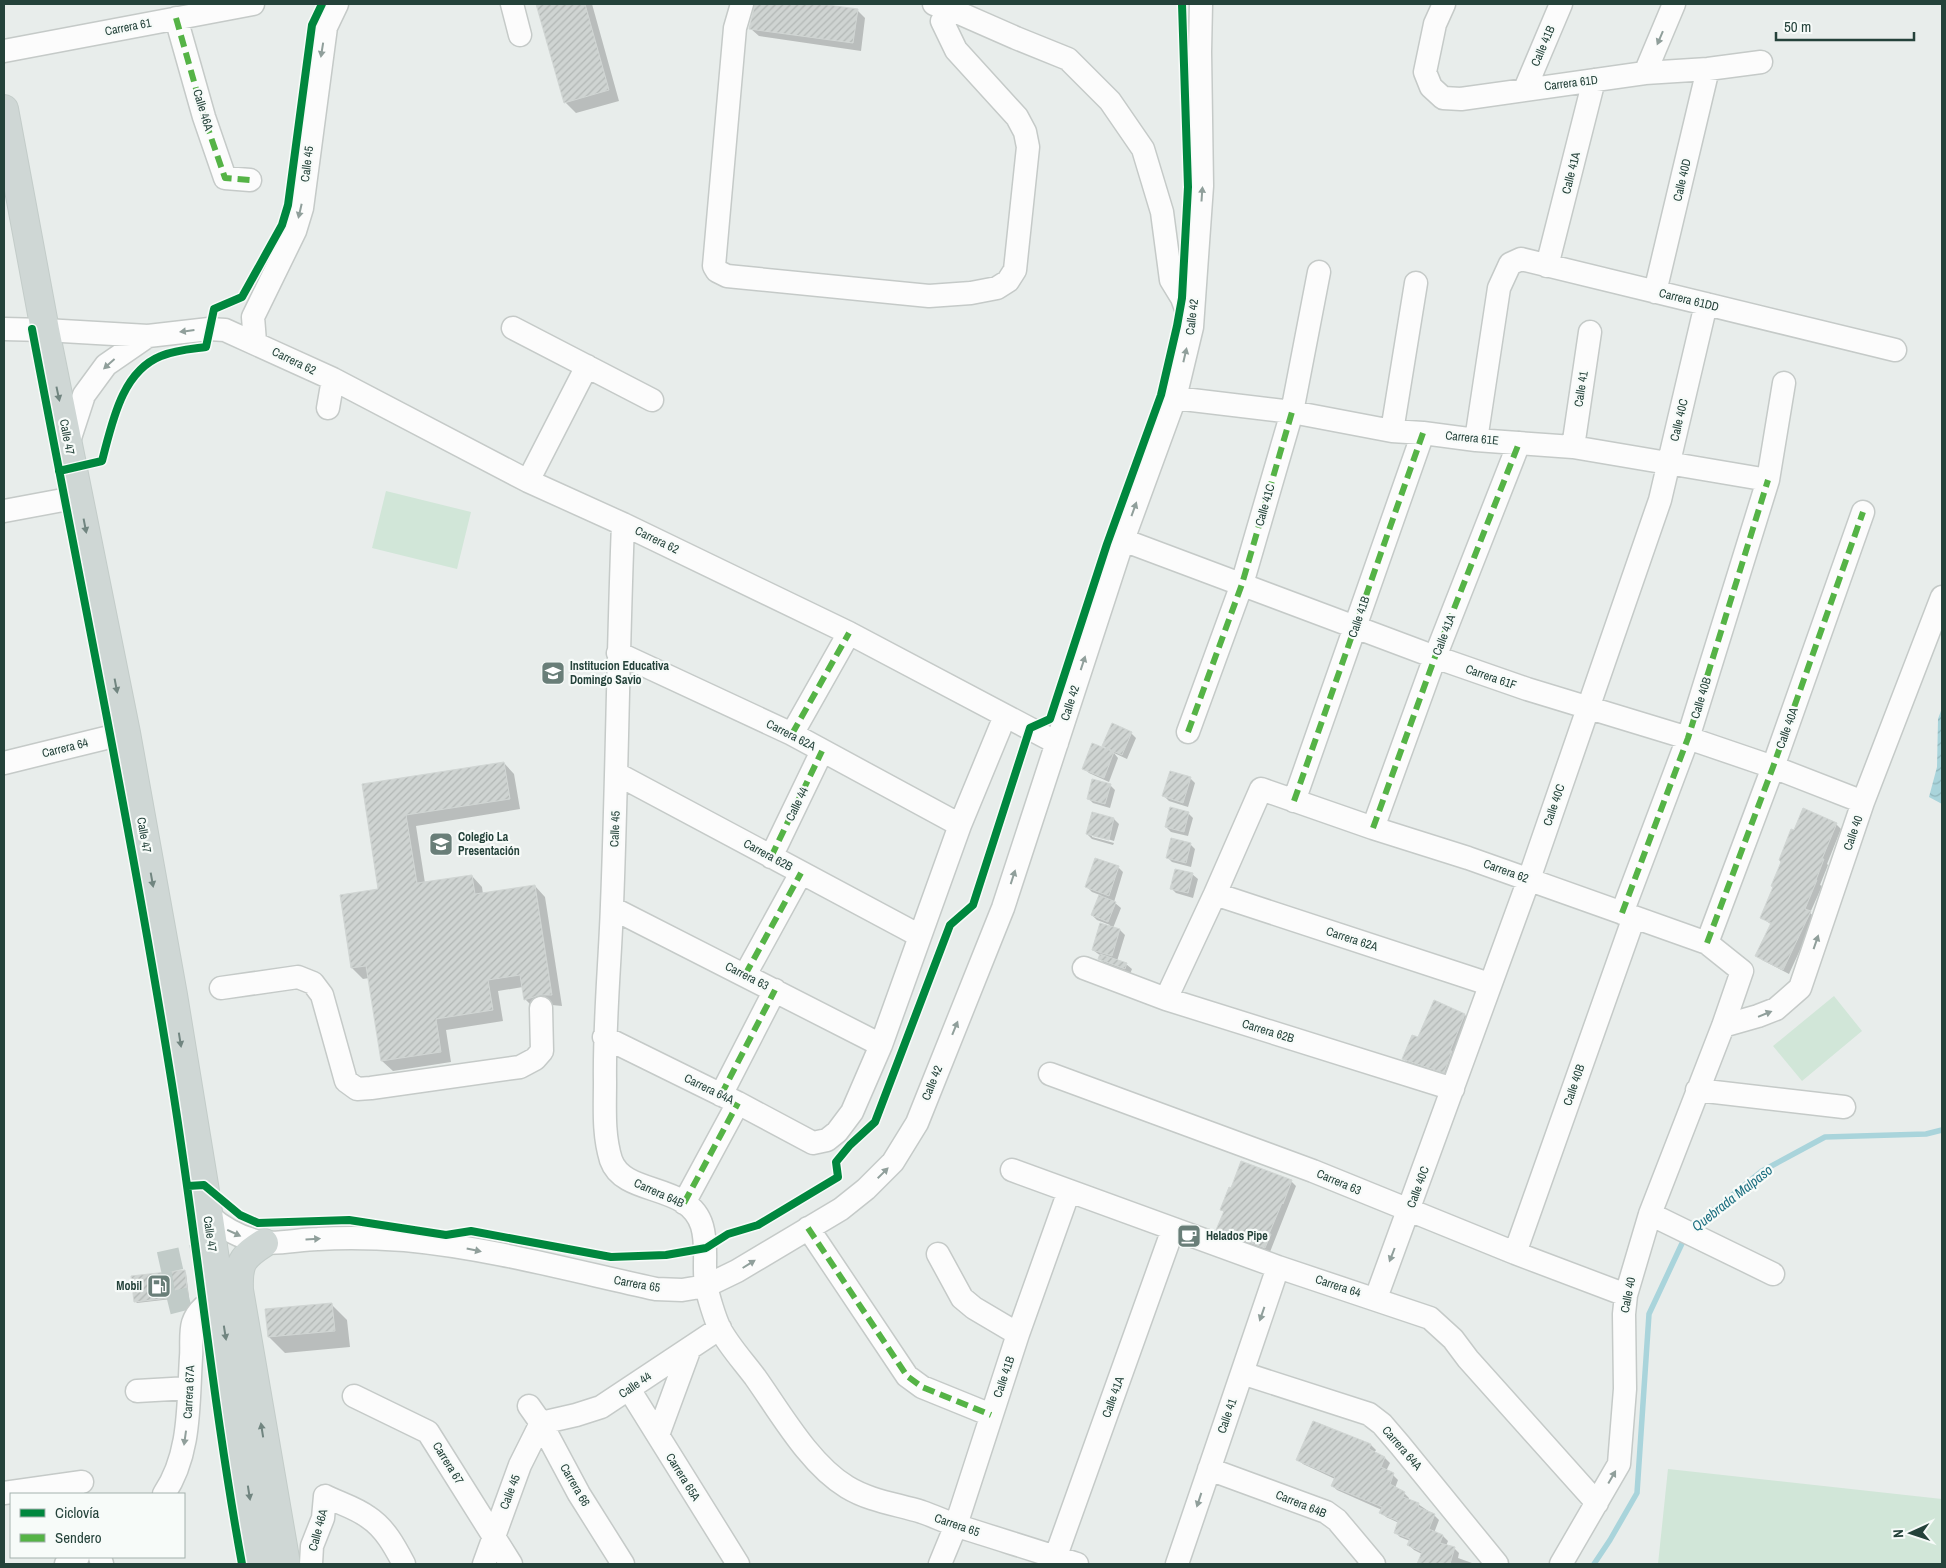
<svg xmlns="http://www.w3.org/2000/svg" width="1946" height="1568" font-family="'Archivo Narrow',sans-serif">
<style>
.pitch{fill:#d1e6d8}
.water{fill:url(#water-waves)}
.shadow{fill:#0003}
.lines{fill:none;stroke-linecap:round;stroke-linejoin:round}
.stream{stroke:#a9d4db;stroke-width:5.5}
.building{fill:url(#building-hatch);stroke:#d1d6d4}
.minor-tunnel{stroke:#c1cbc8;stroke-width:22;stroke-dasharray:22 11;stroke-linecap:butt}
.minor-casing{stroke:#c5cac8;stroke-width:25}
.major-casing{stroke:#c3ccc9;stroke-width:30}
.minor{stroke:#fcfcfc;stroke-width:22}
.major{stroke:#cfd7d5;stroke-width:28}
.quiet{stroke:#55b346;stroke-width:6;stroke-dasharray:12 6;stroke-linecap:butt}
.cycleway-casing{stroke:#f7fbf9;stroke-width:11}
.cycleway{stroke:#00873e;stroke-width:8}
.oneway{fill:#909f9b}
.oneway2{fill:#718580}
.labels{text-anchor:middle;stroke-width:4.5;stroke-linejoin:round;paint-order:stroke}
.street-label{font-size:12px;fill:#24423a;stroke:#f7fbf9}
.poi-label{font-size:12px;font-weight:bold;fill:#24423a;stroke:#f7fbf9;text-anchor:start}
.water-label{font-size:14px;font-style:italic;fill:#1c6f80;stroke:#f7fbf9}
</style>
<defs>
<pattern id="water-waves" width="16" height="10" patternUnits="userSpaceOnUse" patternTransform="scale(1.25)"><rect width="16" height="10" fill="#a9d4db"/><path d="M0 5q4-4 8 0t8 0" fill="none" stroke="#91b7bd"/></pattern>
<pattern id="building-hatch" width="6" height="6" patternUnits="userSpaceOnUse" patternTransform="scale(1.25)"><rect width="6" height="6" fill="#cfd4d2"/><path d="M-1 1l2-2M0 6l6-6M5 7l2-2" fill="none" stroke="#b2b7b5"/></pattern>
</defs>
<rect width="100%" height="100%" fill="#e8edeb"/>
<path class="pitch" d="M386 491 471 512 457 569 372 548Z
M1834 996 1862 1031 1802 1081 1773 1046Z
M1668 1469 1942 1499V1564H1658Z"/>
<path class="water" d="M1942 708V804L1929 797 1937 767 1938 719Z"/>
<path class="shadow" d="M538 4H592L619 101 576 113 565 102Z
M755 4H827V6L857 10 865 18 861 51 759 36 751 29Z
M1131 733 1136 738 1127 759 1114 753 1118 758 1109 782 1089 773 1084 768 1108 751 1104 746Z
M504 763 514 774 520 809 416 826 425 883 472 876 482 887 483 894 535 886 545 897 562 1006 552 1005 536 1010 525 999 523 987 498 991 503 1021 446 1030 451 1062 393 1071 382 1061 369 978 363 979 352 968 341 896 379 890 363 786Z
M1190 778 1195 783 1188 807 1169 801 1164 796Z
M1110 785 1115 790 1110 808 1093 803 1088 798Z
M1188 813 1193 818 1188 836 1171 832 1166 827Z
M1093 814 1114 819 1119 824 1114 841 1092 834V837L1114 843 1113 845 1092 839 1087 834Z
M1836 824 1841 829 1827 864 1828 865 1820 885 1822 886 1810 913 1815 917 1789 974 1762 960 1757 955 1772 925 1762 918Z
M1190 844 1195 849 1191 867 1172 862 1167 857Z
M1118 867 1123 872 1114 902 1121 908 1113 928 1120 930 1125 935 1117 961 1126 964 1132 969 1130 974 1105 964 1100 959 1101 956 1093 950 1110 925 1097 920 1092 915 1100 895 1092 892 1087 887Z
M1192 874 1198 879 1193 898 1176 893 1171 888Z
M1434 1002 1465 1015 1470 1020 1449 1077 1409 1064 1404 1059 1419 1039Z
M1291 1181 1296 1186 1270 1252 1222 1235 1217 1230 1224 1212 1221 1209Z
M184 1271 186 1273 189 1297 137 1303 135 1301Z
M331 1304 347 1320 350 1347 285 1353 269 1337Z
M1371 1445 1376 1450 1374 1453 1385 1458 1390 1463 1386 1471 1393 1475 1398 1480 1395 1488 1404 1493 1409 1498 1408 1500 1418 1504 1434 1515 1439 1520 1434 1533 1443 1536 1448 1541 1446 1546 1454 1548 1459 1553 1458 1558 1472 1563 1418 1564 1422 1554 1414 1550 1409 1545 1410 1541 1400 1537 1395 1532 1399 1523 1386 1517 1381 1512 1382 1510 1337 1490 1332 1485 1335 1479 1303 1464 1298 1459Z"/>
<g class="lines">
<path class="stream" d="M1692 1228 1762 1171 1825 1137 1926 1134 1942 1130
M1594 1564 1610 1540 1637 1493 1649 1314 1685 1237"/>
</g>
<path class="building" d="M536 4H585L609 90 564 103Z
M755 4H820L858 9 853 43 749 29Z
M1112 723 1132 732 1122 755 1102 746Z
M1092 743 1114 752 1104 778 1082 769Z
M504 762 510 799 406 815 417 883 472 875 475 894 535 885 552 995H540L524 1000 520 975 488 980 493 1010 436 1019 441 1052 381 1061 366 966 351 968 340 895 378 889 362 784Z
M1170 771 1191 777 1183 803 1162 796Z
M1092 779 1111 784 1105 804 1087 799Z
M1170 807 1189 812 1184 832 1165 827Z
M1803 808 1837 823 1822 859H1824L1816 880H1817L1805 909 1811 911 1783 970 1755 956 1771 923 1760 918 1773 887 1771 886 1781 862 1779 860 1791 829 1794 830Z
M1092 812 1114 818 1109 840 1086 834Z
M1171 838 1191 843 1186 863 1166 858Z
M1095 858 1119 866 1109 896 1085 887Z
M1175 869 1193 873 1188 893 1170 889Z
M1099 895 1116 902 1108 922 1091 915Z
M1100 923 1120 929 1112 956 1092 950Z
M1100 954 1127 963 1125 969 1098 959Z
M1434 1000 1465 1014 1450 1051H1452L1444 1073 1402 1059 1412 1035 1418 1037Z
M1241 1161 1292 1180 1283 1204 1282 1203 1269 1234H1271L1265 1248 1216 1230 1224 1211 1220 1210 1229 1187 1231 1188Z
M185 1270 188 1296 134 1302 131 1276Z
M332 1303 335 1331 268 1337 265 1309Z
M1313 1421 1371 1444 1369 1449 1385 1457 1381 1467 1394 1473 1390 1484 1405 1492 1403 1497 1419 1503 1418 1507 1435 1514 1429 1529 1443 1535 1440 1543 1455 1547 1450 1564H1417L1422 1552 1407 1545 1410 1539 1394 1533 1398 1521 1379 1513 1382 1507 1331 1486 1335 1477 1296 1460Z"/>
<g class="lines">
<path class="minor-tunnel" d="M213 1251 159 1263 166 1304 218 1291"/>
<g class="minor-casing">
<path id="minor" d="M512 4 520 35
M742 4 735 28 714 266 717 271 727 276 929 296 971 293 997 288 1008 281 1015 270 1028 147 1025 132 1017 117 956 50 942 21 950 9
M934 4 950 9 1016 38 1068 59 1110 101 1143 149 1162 212 1171 280 1182 298 1190 320
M1444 4 1435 24 1425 72 1431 87 1443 98 1461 99 1645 73 1708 69 1761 62
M176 18 204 117 225 178 250 180
M4 51 253 4
M1645 73 1674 4
M1525 89 1561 4
M1547 266 1594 80
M1655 292 1708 69
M513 328 652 400
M4 329 45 330 148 336 209 329 225 330 333 379 528 481 623 524 849 633 1057 743
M255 342 253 317 295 231 302 208 326 27 337 4
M1175 398 1292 412 1392 431 1423 433 1476 440 1573 447 1768 480
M328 408 333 379
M1392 431 1416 283
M1476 440 1499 288 1510 264 1521 259 1895 350
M68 444 84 395 106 365 148 336
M1573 447 1590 332
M528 481 587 366
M4 511 79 497
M623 524C618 651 617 778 612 905 610 964 604 1023 605 1082 605 1108 603 1134 611 1160 624 1197 689 1182 702 1226 708 1246 703 1266 706 1285 708 1296 715 1319 720 1329 729 1346 743 1361 755 1377 780 1412 809 1464 847 1487 870 1501 896 1504 922 1512 934 1516 946 1522 958 1526 998 1539 1038 1551 1077 1564
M1123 540 1435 657 1527 689 1688 738 1773 767 1863 802
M618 653 792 734 960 825
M1188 732 1242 584 1292 412 1319 272
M792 734 849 633
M4 763 126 733
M617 774 920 936
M1294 801 1423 433
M1373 828 1435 657 1519 443
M771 857 822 751
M1215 894 1489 984
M612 908 881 1045
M1622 913 1688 738 1768 480 1784 383
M1707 943 1773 767 1863 512
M1084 968 1166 999 1453 1089
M745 975 801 873
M221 988 298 977 313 983 322 995 346 1081 357 1089 371 1088 520 1067 535 1059 542 1051 541 1008
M1166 999 1215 894 1261 789 1373 828 1468 858 1707 943 1742 971 1723 1026 1650 1214 1626 1295 1624 1314 1625 1389 1619 1464 1561 1564
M1723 1026 1758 1016 1776 1009 1800 988 1863 802 1942 597
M604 1037 738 1103 813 1143 827 1140 837 1132 852 1112 881 1045 960 825 1005 716
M1050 1074 1313 1171 1515 1253 1626 1295
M1697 1090 1844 1107
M721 1095 775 990
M1012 1170 1278 1267 1430 1318 1453 1339 1468 1359 1597 1503
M684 1203 738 1103
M1650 1214 1773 1274
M208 1215C224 1229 240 1238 261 1242 277 1245 301 1239 318 1239 346 1237 377 1238 405 1240 490 1248 573 1271 656 1289L682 1290 706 1286 737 1271 841 1209 866 1189 893 1162 917 1123 1003 908 1123 540 1175 398 1192 327 1202 186 1200 52 1201 4
M808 1228 907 1376 922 1387 991 1415
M1515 1253 1634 917
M938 1254 962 1298 974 1308 1018 1334
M1376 1298 1529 879 1660 500 1706 304
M1242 1373 1369 1414 1382 1424 1400 1445 1497 1564
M629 1389 738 1564
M137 1391 189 1388
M354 1396 428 1432 511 1564
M529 1406 541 1423 579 1494 623 1564
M658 1435 690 1348
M1209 1469 1326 1512 1337 1520 1374 1564
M4 1493 82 1482
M164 1494C191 1454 188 1404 191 1357 192 1347 190 1333 193 1323 197 1310 208 1303 219 1296
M100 1557 102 1564
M66 1564 78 1557
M311 1564 312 1546 323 1518 325 1496C339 1503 356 1508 368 1517 385 1528 395 1547 404 1564
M484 1564 520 1465 541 1423 576 1415 601 1407 720 1328
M940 1564 956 1525 1018 1334 1069 1191
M1053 1564 1173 1229
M1177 1564 1278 1267"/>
</g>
<g class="major-casing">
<path id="major" d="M4 109 45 330 126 733 173 995 204 1185 260 1564
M264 1243C242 1257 238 1263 239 1290L286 1564"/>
</g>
<use href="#minor" class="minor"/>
<use href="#major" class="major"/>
<path class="quiet" d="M176 18 204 117 225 178 250 180
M1188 732 1242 584 1292 412
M792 734 849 633
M1294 801 1423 433
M1373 828 1435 657 1519 443
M771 857 822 751
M1622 913 1688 738 1768 480
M1707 943 1773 767 1863 512
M745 975 801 873
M721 1095 775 990
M684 1203 738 1103
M808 1228 907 1376 922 1387 991 1415"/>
<g class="cycleway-casing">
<path id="cycleway" d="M32 329C79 577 130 824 170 1072 197 1236 212 1401 242 1564
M59 471 102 461C112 424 121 372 161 356 175 350 191 349 206 347L214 309 242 297 282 225 288 205 312 25 322 4
M188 1186 204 1185 240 1215 258 1223 349 1220 446 1235 471 1231 611 1257 666 1255 706 1248 728 1234 758 1225 838 1177 836 1162 850 1145 875 1122 950 925 973 905 1030 728 1050 719 1107 544 1161 395 1177 326 1182 298 1188 187 1182 4"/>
</g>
<use href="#cycleway" class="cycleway"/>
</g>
<defs><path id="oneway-solid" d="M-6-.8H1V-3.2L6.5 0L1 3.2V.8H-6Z" transform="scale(1.25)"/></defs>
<g class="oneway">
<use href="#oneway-solid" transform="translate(1660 38) rotate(113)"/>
<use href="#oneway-solid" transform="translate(322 50) rotate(99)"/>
<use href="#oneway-solid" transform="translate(1202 194) rotate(-86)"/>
<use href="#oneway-solid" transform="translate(300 211) rotate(103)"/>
<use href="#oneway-solid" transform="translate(187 331) rotate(173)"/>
<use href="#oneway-solid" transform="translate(1185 355) rotate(-77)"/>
<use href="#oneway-solid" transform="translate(109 364) rotate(138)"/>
<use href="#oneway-solid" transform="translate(1134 509) rotate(-70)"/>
<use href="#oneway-solid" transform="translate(1083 663) rotate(-72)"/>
<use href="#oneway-solid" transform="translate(1013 877) rotate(-72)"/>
<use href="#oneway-solid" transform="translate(1816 942) rotate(-71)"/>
<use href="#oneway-solid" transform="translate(1765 1014) rotate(-22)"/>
<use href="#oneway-solid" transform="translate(955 1028) rotate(-68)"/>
<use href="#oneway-solid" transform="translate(883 1173) rotate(-45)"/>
<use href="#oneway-solid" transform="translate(234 1233) rotate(25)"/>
<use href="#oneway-solid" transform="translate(313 1239) rotate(-4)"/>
<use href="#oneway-solid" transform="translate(474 1250) rotate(12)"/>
<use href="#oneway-solid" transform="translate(1392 1255) rotate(111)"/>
<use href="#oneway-solid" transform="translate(749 1264) rotate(-32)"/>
<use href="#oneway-solid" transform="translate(1262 1314) rotate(109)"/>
<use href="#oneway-solid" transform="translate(185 1438) rotate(98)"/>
<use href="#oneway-solid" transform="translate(1612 1477) rotate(-60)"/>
<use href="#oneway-solid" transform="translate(1199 1500) rotate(108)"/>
</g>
<g class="oneway2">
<use href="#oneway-solid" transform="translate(58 394) rotate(78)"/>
<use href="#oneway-solid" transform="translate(85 526) rotate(79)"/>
<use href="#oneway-solid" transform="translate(116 686) rotate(79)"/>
<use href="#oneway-solid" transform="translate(152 880) rotate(80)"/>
<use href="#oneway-solid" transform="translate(180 1040) rotate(81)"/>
<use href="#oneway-solid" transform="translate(225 1333) rotate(81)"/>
<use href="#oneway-solid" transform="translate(262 1430) rotate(-99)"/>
<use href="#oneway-solid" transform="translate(249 1493) rotate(81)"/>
</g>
<defs>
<g id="school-square" transform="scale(1.25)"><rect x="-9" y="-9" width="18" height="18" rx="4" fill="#697e78" stroke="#f7fbf9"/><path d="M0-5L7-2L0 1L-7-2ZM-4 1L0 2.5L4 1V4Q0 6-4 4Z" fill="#fff"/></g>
<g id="cafe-square" transform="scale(1.25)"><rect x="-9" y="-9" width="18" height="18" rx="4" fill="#697e78" stroke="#f7fbf9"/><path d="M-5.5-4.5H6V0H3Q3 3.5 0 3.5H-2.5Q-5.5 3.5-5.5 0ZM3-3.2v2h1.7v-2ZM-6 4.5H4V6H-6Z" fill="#fff"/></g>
<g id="fuel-square" transform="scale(1.25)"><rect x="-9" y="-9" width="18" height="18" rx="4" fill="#697e78" stroke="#f7fbf9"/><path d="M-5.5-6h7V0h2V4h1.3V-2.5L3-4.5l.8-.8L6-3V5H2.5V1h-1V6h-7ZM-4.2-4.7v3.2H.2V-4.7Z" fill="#fff"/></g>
</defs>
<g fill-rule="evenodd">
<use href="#school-square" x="553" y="673"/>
<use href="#school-square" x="441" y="844"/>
<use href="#cafe-square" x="1189" y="1236"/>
<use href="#fuel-square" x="159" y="1286"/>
</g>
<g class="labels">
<g class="street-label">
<text transform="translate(128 27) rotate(-11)" y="4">Carrera 61</text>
<text transform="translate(1543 46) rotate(-67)" y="4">Calle 41B</text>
<text transform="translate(1571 83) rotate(-7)" y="4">Carrera 61D</text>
<text transform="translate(203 110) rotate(73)" y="4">Calle 46A</text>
<text transform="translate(307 164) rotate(-83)" y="4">Calle 45</text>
<text transform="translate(1571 173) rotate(-76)" y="4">Calle 41A</text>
<text transform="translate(1682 180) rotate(-77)" y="4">Calle 40D</text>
<text transform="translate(1689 300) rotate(14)" y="4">Carrera 61DD</text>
<text transform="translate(1192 317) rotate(-83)" y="4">Calle 42</text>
<text transform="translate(294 361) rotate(26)" y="4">Carrera 62</text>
<text transform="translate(1581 389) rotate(-81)" y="4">Calle 41</text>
<text transform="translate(1679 420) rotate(-77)" y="4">Calle 40C</text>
<text transform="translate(67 437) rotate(79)" y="4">Calle 47</text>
<text transform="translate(1472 438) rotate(6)" y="4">Carrera 61E</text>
<text transform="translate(1265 505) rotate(-74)" y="4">Calle 41C</text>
<text transform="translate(657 540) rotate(26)" y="4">Carrera 62</text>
<text transform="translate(1359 617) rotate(-71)" y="4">Calle 41B</text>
<text transform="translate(1444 635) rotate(-69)" y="4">Calle 41A</text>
<text transform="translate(1491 677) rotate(19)" y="4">Carrera 61F</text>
<text transform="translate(1701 698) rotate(-73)" y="4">Calle 40B</text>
<text transform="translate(1070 703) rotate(-72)" y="4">Calle 42</text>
<text transform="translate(1787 728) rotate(-70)" y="4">Calle 40A</text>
<text transform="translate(791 735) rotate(27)" y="4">Carrera 62A</text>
<text transform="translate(65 748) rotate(-14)" y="4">Carrera 64</text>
<text transform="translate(797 804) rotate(-64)" y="4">Calle 44</text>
<text transform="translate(1554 805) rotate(-71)" y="4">Calle 40C</text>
<text transform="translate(615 829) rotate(-88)" y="4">Calle 45</text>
<text transform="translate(1853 833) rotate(-71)" y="4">Calle 40</text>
<text transform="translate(144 835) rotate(80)" y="4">Calle 47</text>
<text transform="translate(768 855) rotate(28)" y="4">Carrera 62B</text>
<text transform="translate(1506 871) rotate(20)" y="4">Carrera 62</text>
<text transform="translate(1352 939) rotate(18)" y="4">Carrera 62A</text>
<text transform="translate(747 976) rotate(27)" y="4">Carrera 63</text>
<text transform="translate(1268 1031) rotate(17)" y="4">Carrera 62B</text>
<text transform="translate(932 1083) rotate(-68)" y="4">Calle 42</text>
<text transform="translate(1574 1085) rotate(-71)" y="4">Calle 40B</text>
<text transform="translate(709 1089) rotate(26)" y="4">Carrera 64A</text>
<text transform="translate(1339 1182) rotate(23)" y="4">Carrera 63</text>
<text transform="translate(1418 1187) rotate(-70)" y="4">Calle 40C</text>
<text transform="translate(659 1193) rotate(24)" y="4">Carrera 64B</text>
<text transform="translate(210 1234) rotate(82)" y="4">Calle 47</text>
<text transform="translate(637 1284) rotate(10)" y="4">Carrera 65</text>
<text transform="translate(1338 1286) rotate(18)" y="4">Carrera 64</text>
<text transform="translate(1628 1295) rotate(-79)" y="4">Calle 40</text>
<text transform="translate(1004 1377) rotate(-71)" y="4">Calle 41B</text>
<text transform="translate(635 1385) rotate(-34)" y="4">Calle 44</text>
<text transform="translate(189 1392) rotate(-87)" y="4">Carrera 67A</text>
<text transform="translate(1113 1397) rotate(-70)" y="4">Calle 41A</text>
<text transform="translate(1227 1416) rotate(-71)" y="4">Calle 41</text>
<text transform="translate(1402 1448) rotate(49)" y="4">Carrera 64A</text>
<text transform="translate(448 1463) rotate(58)" y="4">Carrera 67</text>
<text transform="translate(683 1477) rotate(58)" y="4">Carrera 65A</text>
<text transform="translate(575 1485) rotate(60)" y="4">Carrera 66</text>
<text transform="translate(510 1492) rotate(-69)" y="4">Calle 45</text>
<text transform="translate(1301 1504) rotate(22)" y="4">Carrera 64B</text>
<text transform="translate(957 1525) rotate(19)" y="4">Carrera 65</text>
<text transform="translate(318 1530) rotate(-75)" y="4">Calle 46A</text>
</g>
<g class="poi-label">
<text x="570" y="670">Institucion Educativa<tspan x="570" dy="14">Domingo Savio</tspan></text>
<text x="458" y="841">Colegio La<tspan x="458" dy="14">Presentación</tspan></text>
<text x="1206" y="1240">Helados Pipe</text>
<text x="142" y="1290" text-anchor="end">Mobil</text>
</g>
<g class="water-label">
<text transform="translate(1732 1198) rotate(-38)" y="5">Quebrada Malpaso</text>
</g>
</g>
<rect width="1946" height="1568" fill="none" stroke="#24423a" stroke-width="10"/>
<rect x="10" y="1493" width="175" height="65" fill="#f7fbf9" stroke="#a3b1ad"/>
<rect x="20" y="1509" width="25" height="8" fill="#00873e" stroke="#a3b1ad"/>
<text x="55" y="1518" font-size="15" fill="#24423a">Ciclovía</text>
<rect x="20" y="1534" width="25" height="8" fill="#55b346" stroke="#a3b1ad"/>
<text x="55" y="1543" font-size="15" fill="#24423a">Sendero</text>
<g transform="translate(1911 1533) rotate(267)" stroke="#f7fbf9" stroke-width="4" paint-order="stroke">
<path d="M0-4L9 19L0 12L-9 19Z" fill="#24423a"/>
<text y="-8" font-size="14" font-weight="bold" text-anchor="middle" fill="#24423a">N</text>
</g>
<path d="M1776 32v8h138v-8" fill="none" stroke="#24423a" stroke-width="2.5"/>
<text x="1784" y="32" font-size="15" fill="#24423a" stroke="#f7fbf9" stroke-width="4" paint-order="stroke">50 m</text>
</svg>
